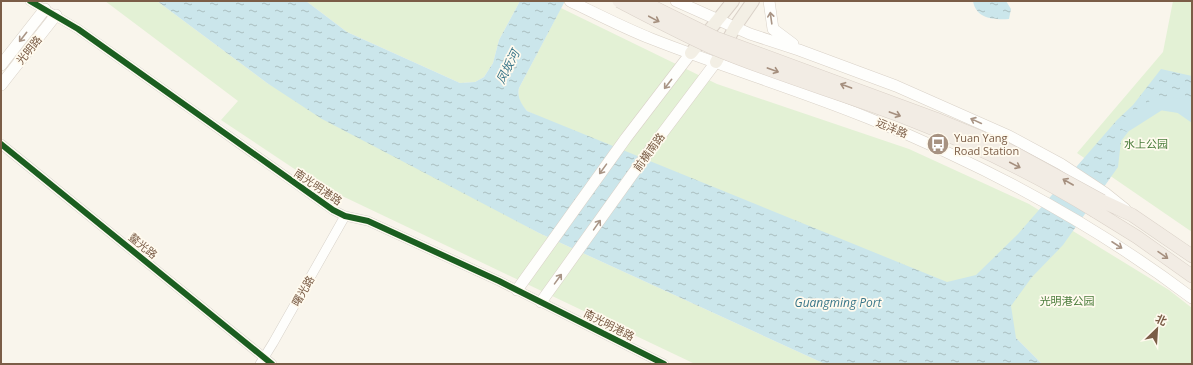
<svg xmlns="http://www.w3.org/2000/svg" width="1193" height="365" font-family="'Open Sans','Noto Sans SC',sans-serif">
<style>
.green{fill:#e3f1d5}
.water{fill:url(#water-ripples)}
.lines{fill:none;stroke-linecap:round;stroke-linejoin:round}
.river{stroke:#cbe6eb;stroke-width:14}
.tertiary-casing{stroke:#d8d2ca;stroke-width:10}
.secondary-casing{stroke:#d9d1c7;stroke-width:12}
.primary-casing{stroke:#dad1c8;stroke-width:14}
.trunk-casing{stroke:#dad1c8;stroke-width:14}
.tertiary{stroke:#fefefc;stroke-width:9}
.secondary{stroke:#fefefc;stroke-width:11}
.primary{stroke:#f3efe5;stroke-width:12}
.trunk{stroke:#f2ece4;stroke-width:13}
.trunk-bridge-casing{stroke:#dad1c8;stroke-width:14;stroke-linecap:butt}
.trunk-bridge{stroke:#f2ece4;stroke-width:13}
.cycleway-casing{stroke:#fffaee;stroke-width:8}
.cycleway{stroke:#1b5e20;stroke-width:6}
.oneway{stroke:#a99586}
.oneway2{stroke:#a58f7e}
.labels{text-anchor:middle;stroke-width:3.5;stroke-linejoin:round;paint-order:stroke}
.street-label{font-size:11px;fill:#7b5d47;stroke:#fffaee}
.poi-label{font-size:11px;fill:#7b5d47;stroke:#fffaee;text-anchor:start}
.park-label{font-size:11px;fill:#4a7c3b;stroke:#fffaee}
.water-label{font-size:12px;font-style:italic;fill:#3b778a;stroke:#fffaee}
</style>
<defs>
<pattern id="water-ripples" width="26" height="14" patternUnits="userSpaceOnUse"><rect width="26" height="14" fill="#cbe6eb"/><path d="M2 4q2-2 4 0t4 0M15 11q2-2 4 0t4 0" fill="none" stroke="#aabec0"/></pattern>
</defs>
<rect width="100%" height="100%" fill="#f9f5ec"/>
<path class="green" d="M105 1H157L267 83 539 233 825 364H695L317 184 221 120 238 101Z
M306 1H520L499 40 493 63 484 77 475 82 460 83 347 32Z
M1173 1H1192V232L1077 153 1163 52Z
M561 8 717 84 909 149 1029 204 1169 290 1192 308V364H1042L1016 338 527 111C520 104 517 97 519 88Z"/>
<path class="water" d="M157 1H306L347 32 460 83 475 82 484 77 493 63 499 40 520 1H565L519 88C517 97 521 104 527 111L947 282 976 275 1018 234 1117 120 1133 105 1161 69 1192 76V123L1172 109 1144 112 1121 141 1118 167 1063 245 1032 277 1011 306 1016 338 1042 364H825L539 233 322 119 267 83Z
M973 1H1006L1011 9 1009 19C994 20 976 19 973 1Z"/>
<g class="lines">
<path class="river" d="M1127 124 1160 103 1192 108"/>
<g class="tertiary-casing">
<path id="tertiary" d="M30 1 78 29 333 210 345 216 368 221 499 281 664 364
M1 144 272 364
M260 364 273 343 345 216"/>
</g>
<g class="secondary-casing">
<path id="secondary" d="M570 1C597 14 624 28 652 39 723 67 797 89 868 118 982 164 1093 223 1192 298
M676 1 750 34 799 50 896 86 1009 136 1061 164 1105 193 1125 209
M769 1 773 29 793 44
M1 65 45 9
M1 85 56 15
M517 290 626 138 691 53
M541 302 652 147 716 62"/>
</g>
<g class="primary-casing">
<path id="primary" d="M691 53 733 1
M716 62 735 27 753 1"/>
</g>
<g class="trunk-casing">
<path id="trunk" d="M1102 201 1132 215 1192 256
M1095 211 1137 237 1192 276"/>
</g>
<use href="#tertiary" class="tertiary"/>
<use href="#secondary" class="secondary"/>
<use href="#primary" class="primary"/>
<use href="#trunk" class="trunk"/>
<g class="trunk-bridge-casing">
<path id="trunk-bridge" d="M619 1C650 17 680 33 711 47 772 73 835 91 896 114 966 141 1032 172 1095 211
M641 1 716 38 936 119 977 136 1014 153 1102 201"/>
</g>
<use href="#trunk-bridge" class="trunk-bridge"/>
<g class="cycleway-casing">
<path id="cycleway" d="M30 1 78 29 333 210 345 216 368 221 499 281 664 364
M1 144 272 364"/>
</g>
<use href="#cycleway" class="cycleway"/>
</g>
<defs><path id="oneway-shaft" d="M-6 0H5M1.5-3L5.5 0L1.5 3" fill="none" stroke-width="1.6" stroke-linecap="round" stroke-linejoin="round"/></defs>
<g class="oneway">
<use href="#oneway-shaft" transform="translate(771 18) rotate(-98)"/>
<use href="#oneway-shaft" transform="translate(23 37) rotate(128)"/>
<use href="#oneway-shaft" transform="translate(668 84) rotate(128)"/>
<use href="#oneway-shaft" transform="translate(976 121) rotate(-155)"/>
<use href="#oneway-shaft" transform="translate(603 169) rotate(126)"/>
<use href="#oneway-shaft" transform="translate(597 225) rotate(-55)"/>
<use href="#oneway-shaft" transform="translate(1117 245) rotate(33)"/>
<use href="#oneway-shaft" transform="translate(558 279) rotate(-54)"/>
</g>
<g class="oneway2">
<use href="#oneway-shaft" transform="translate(654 19) rotate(28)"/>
<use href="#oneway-shaft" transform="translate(773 70) rotate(20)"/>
<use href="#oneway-shaft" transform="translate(846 86) rotate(-160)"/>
<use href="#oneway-shaft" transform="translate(895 114) rotate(20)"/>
<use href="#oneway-shaft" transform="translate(1015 165) rotate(27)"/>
<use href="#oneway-shaft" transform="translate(1068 182) rotate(-150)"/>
<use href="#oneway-shaft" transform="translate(1163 255) rotate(35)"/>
</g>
<defs>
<g id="bus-disc" transform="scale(1.15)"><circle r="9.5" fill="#a79281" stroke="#fffaee"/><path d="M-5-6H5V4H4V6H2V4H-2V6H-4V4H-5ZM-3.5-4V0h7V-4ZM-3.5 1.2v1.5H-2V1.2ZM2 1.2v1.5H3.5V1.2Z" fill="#fff"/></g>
</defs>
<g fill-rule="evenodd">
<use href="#bus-disc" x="938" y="144"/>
</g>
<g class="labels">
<g class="street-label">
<text transform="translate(29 50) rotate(-51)" y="4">光明路</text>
<text transform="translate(892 128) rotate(23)" y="4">远洋路</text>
<text transform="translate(649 152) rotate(-54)" y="4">前横南路</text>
<text transform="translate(318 187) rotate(34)" y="4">南光明港路</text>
<text transform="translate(143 246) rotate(39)" y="4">鳌光路</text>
<text transform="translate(303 291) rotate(-60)" y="4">曙光路</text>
<text transform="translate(609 325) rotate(27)" y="4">南光明港路</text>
</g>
<g class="poi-label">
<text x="954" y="142">Yuan Yang<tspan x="954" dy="13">Road Station</tspan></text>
</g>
<g class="park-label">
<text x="1146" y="148">水上公园</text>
<text x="1067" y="305">光明港公园</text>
</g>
<g class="water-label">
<text transform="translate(508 67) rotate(-63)" y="4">凤坂河</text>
<text x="838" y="307">Guangming Port</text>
</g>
</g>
<rect width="1193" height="365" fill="none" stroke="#7b5d47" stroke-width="4"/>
<g transform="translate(1157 329) rotate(25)" stroke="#fffaee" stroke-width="3" paint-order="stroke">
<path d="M0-3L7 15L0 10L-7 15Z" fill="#7b5d47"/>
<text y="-6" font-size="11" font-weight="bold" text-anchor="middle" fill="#7b5d47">北</text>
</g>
</svg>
